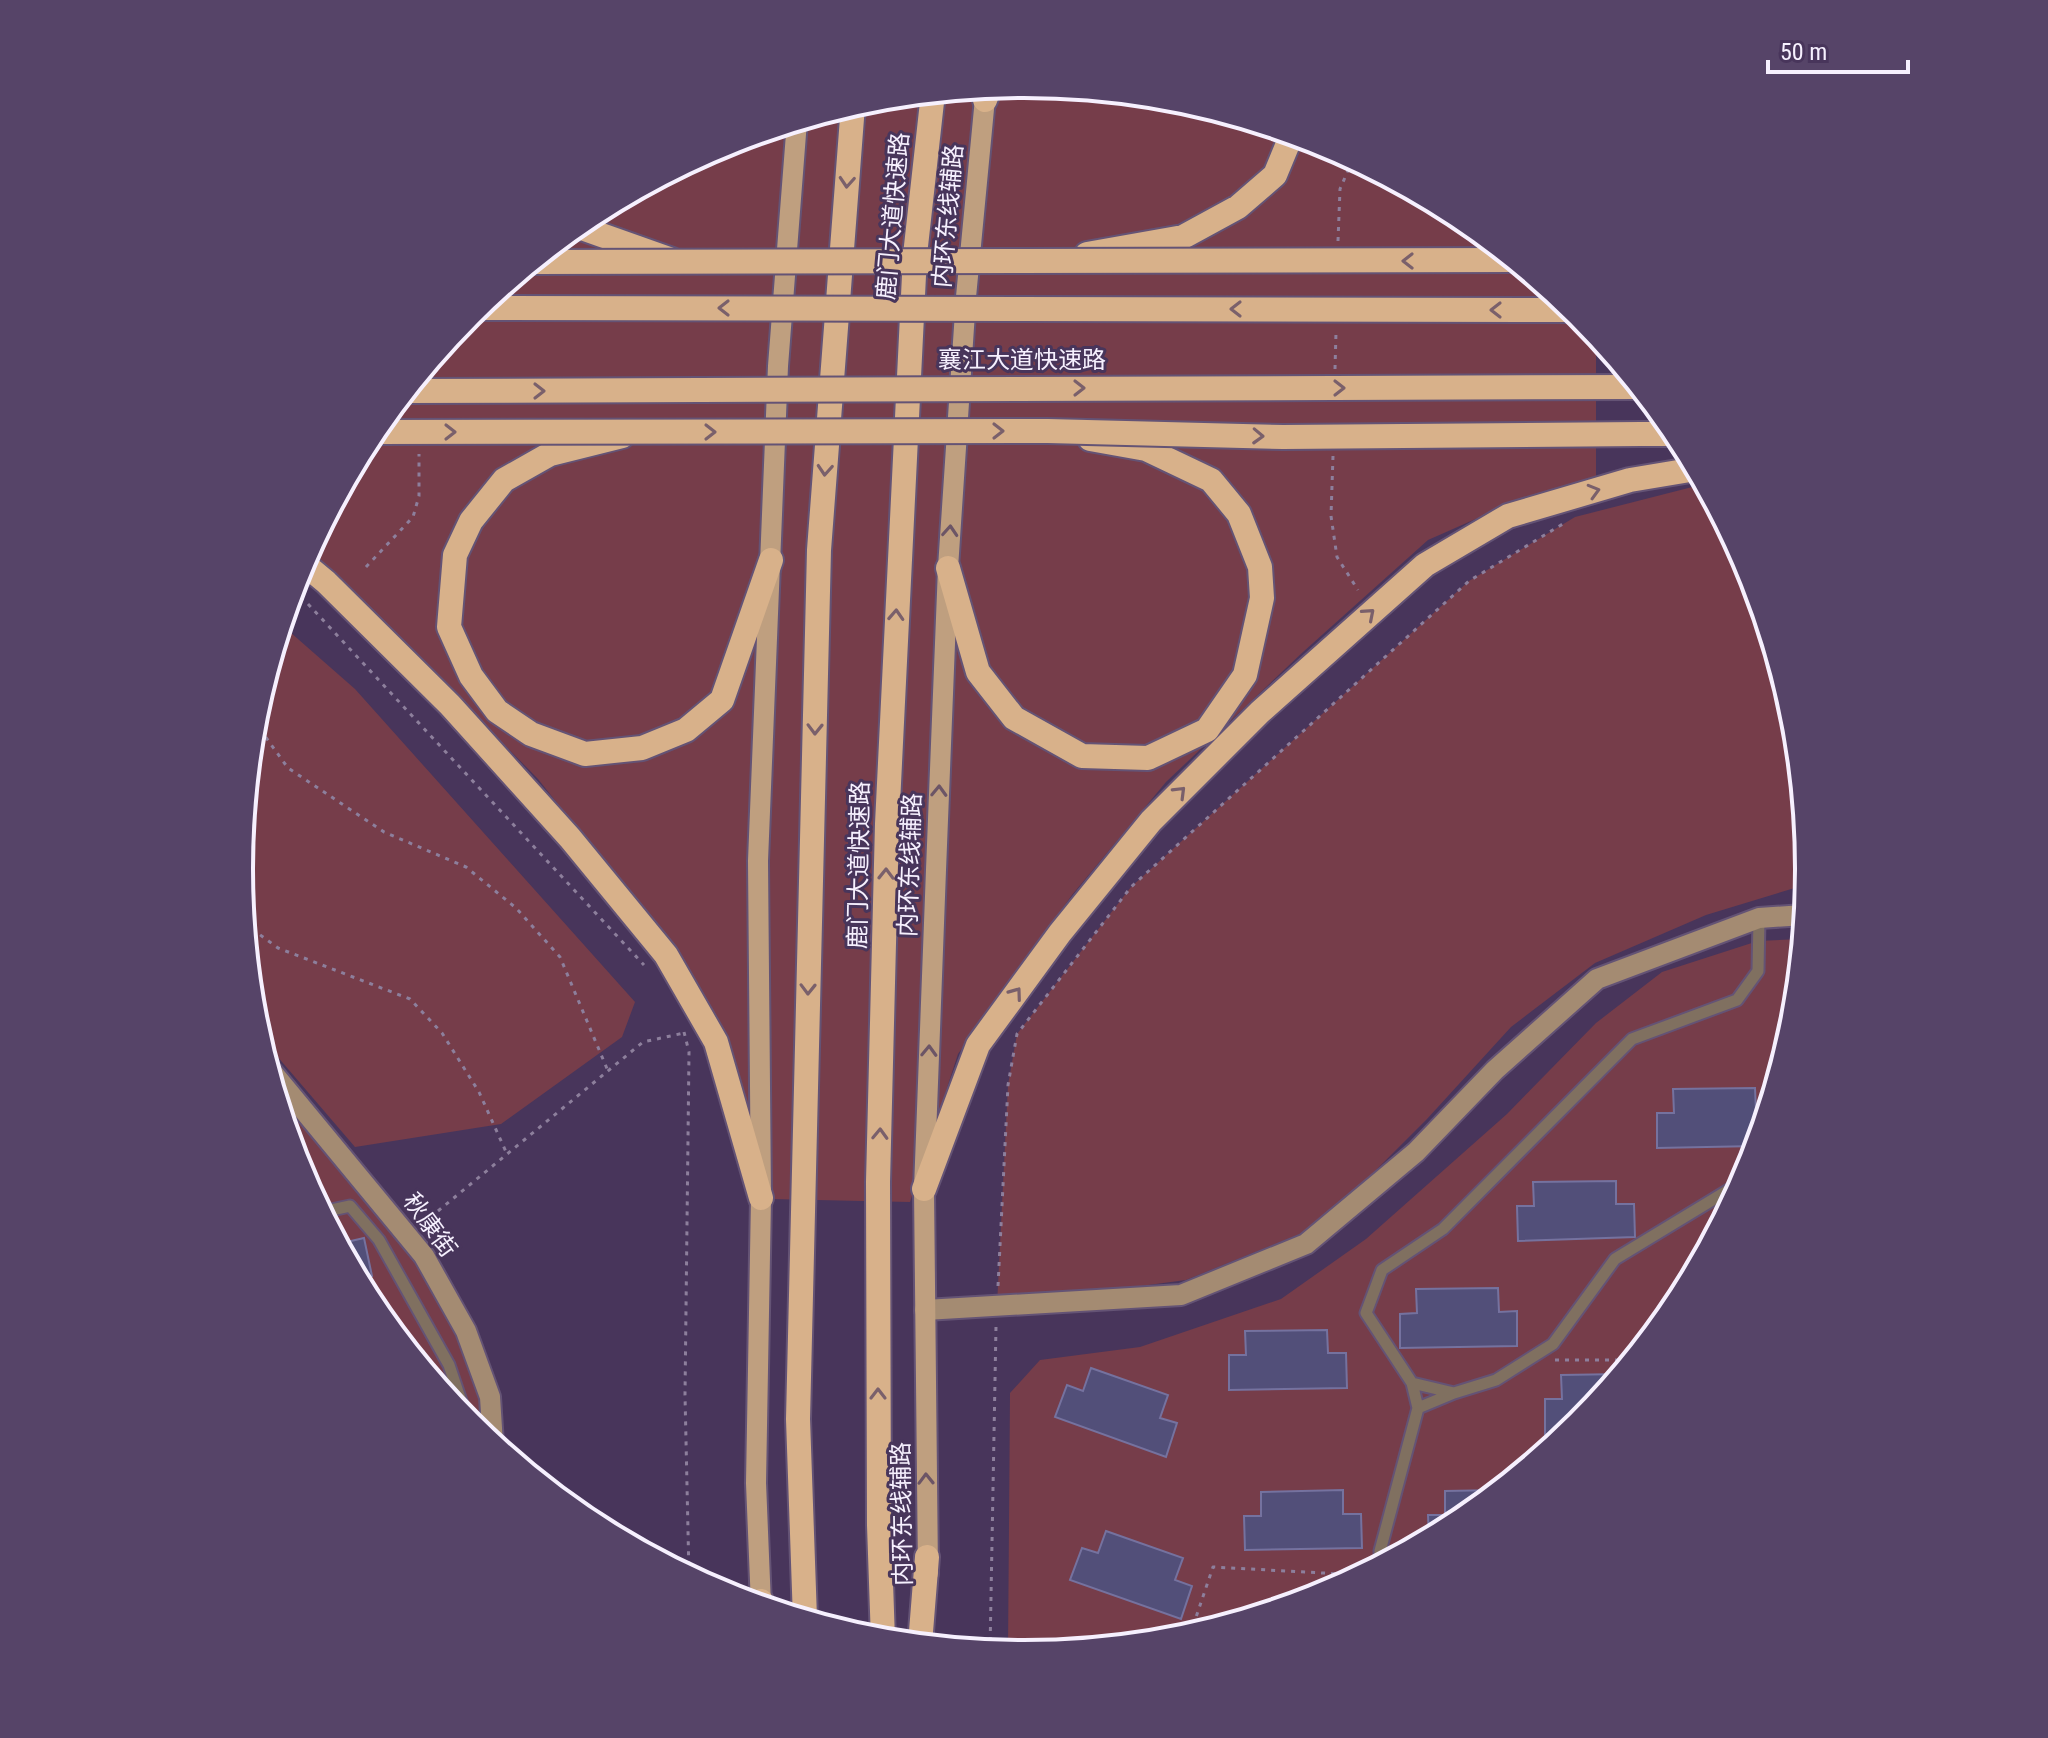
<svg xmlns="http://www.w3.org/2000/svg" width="2048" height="1738" font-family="'Roboto Condensed','Noto Sans SC',sans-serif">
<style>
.green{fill:#763d4a}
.building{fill:#524f79;stroke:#75729f;stroke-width:2}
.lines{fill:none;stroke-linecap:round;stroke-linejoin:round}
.lane-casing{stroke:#645375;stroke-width:15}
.secondary-casing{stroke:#645375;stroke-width:24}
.primary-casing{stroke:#645375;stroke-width:24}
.highway-casing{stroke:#645375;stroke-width:28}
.path{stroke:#8d7f9c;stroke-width:3;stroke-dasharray:4 6;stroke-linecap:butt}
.lane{stroke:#807060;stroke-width:11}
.secondary{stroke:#a48b72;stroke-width:20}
.primary{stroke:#bf9f7f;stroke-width:20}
.highway{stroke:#d8b18a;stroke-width:24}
.highway-bridge-casing{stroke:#645375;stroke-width:28;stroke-linecap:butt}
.highway-bridge{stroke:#d8b18a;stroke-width:24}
.oneway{stroke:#7a606b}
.oneway2{stroke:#6c5566}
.labels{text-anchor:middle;stroke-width:6;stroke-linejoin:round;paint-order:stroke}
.street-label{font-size:24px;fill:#f6f0fe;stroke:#48355b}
.rim{fill:none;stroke:#f6f0fe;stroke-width:4}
</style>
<rect width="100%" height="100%" fill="#48355b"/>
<path class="green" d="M1024 84 1178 99 1325 144 1460 217 1579 314 1596 334V484L1512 503 1428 540 1303 652 1166 782 1072 895 958 1054 910 1202 770 1199 715 1027 689 970 538 779 401 640 307 553 372 433 469 314 588 216 724 144 871 99Z
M1704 484 1749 569 1794 716 1809 869 1808 884 1706 915 1595 963 1511 1027 1427 1119 1359 1187 1300 1234 1186 1280 997 1305 1008 1085 1017 1034 1131 887 1469 581 1575 517Z
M282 625 355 689 635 1002 622 1037 501 1124 355 1147 258 1034 254 1022 239 869 254 715Z
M1802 939 1794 1023 1749 1170 1676 1305 1579 1424 1460 1522 1324 1594 1177 1639 1024 1654 1008 1652 1010 1393 1040 1360 1140 1347 1281 1299 1366 1239 1507 1114 1596 1023 1662 972 1758 941Z
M268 1067 424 1256 466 1331 493 1444 469 1424 371 1305 299 1169Z"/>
<path class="building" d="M1755 1088 1756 1111H1767L1756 1146 1657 1148V1113H1674L1673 1089Z
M1616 1181V1204H1634L1635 1237 1518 1241 1517 1206H1534L1533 1182Z
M364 1238 372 1276 357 1279 338 1244Z
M1498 1288 1499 1312 1517 1311V1346L1400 1348V1314L1417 1313 1416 1289Z
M1327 1330 1328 1353H1346L1347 1388 1229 1390V1355H1246L1245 1331Z
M1091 1368 1168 1395 1160 1418 1177 1423 1166 1457 1055 1417 1067 1385 1083 1391Z
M1620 1374 1579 1424 1568 1433 1545 1434V1399H1562L1561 1375Z
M1343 1490V1514H1361L1362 1548 1245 1550 1244 1516H1261V1492Z
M1498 1490 1460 1522 1429 1539 1428 1515H1445V1491Z
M1106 1531 1183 1558 1175 1580 1192 1586 1181 1619 1070 1580 1082 1548 1098 1553Z"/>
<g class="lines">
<g class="lane-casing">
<path id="lane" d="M322 1212 350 1206 379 1240 449 1365 464 1410V1418
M1412 1383 1418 1408
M1454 1393 1412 1383 1366 1313 1382 1270 1443 1229 1632 1039 1737 1000 1758 971 1759 918
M1381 1564 1380 1551 1418 1408 1454 1393 1496 1380 1553 1344 1615 1259 1742 1182"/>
</g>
<g class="secondary-casing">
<path id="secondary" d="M268 1067 424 1256 466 1331 490 1397 493 1444
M925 1310 1181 1295 1306 1244 1416 1152 1495 1070 1597 979 1759 918 1804 915"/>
</g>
<g class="primary-casing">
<path id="primary" d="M928 1573 924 1189 936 870 948 568 966 297 986 88
M761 1605 756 1483 761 1198 758 861 778 366 797 121"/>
</g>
<g class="highway-casing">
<path id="highway" d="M985 100 990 87
M576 226 672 260
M1087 254 1183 237 1238 207 1275 175 1292 134
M1641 434H1677
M622 436 550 454 504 480 471 521 455 555 449 627 471 676 497 711 531 734 585 754 642 748 686 730 722 700 771 560
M302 562 326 582 450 705 570 838 666 955 716 1042 761 1198
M948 568 978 672 1014 718 1082 756 1148 758 1207 730 1245 675 1262 598 1260 567 1239 514 1211 480 1146 449 1090 439
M924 1189 978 1045 1060 933 1151 821 1260 712 1425 565 1508 516 1630 480 1696 469
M761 1601V1606
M805 1619 798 1419 819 550 853 105
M883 1640 879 1525 878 1182 887 824 915 255 933 93
M920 1644 927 1557"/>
</g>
<path class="path" d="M1338 241 1340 189 1353 159
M1335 369 1336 332
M1333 456 1331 516 1337 557 1358 590
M366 567 413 517 419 496V454
M292 592 308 604 644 965
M254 721 288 768 384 832 466 867 516 908 560 957 608 1071
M244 923 278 948 410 999 442 1033 479 1092 507 1154
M684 1032 689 1052 685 1395 689 1576
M426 1227 438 1211 643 1042 684 1033
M998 1286 1008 1085 1017 1034 1131 887 1469 581 1566 522
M411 1354 425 1352
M1555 1360H1631
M1190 1635 1213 1567 1360 1575
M990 1651 996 1326"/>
<use href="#lane" class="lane"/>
<use href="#secondary" class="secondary"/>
<use href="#primary" class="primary"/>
<use href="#highway" class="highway"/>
<g class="highway-bridge-casing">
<path id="highway-bridge" d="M533 262 1514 260
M476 308 1574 310
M405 391 1639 387
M372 432 1048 431 1283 437 1641 434"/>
</g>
<use href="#highway-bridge" class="highway-bridge"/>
</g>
<defs><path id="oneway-chevron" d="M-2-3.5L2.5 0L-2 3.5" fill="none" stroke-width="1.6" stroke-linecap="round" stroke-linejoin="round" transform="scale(2)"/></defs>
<g class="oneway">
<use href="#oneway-chevron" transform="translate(847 182) rotate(94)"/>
<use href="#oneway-chevron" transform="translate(1408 261) rotate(180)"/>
<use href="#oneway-chevron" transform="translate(724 308) rotate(-180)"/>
<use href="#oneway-chevron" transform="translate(1236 309) rotate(-180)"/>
<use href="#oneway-chevron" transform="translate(1496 310) rotate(-180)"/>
<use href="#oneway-chevron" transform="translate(1079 388)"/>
<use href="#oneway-chevron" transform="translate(1339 388)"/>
<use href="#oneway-chevron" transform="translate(539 391)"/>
<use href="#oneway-chevron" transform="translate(998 431)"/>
<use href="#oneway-chevron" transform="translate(450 432)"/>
<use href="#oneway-chevron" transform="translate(710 432)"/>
<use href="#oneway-chevron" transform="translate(1258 436) rotate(2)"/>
<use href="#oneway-chevron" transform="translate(825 470) rotate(94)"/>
<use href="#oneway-chevron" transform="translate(1594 491) rotate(-16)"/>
<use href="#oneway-chevron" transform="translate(1369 614) rotate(-41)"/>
<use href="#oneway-chevron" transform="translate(896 615) rotate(-87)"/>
<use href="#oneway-chevron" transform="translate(815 729) rotate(91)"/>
<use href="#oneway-chevron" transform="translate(1180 792) rotate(-45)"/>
<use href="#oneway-chevron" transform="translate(886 874) rotate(-89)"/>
<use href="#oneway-chevron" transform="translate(808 989) rotate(91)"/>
<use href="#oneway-chevron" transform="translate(1016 993) rotate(-54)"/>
<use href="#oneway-chevron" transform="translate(880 1134) rotate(-88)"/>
<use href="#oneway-chevron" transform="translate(878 1394) rotate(-90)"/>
</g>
<g class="oneway2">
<use href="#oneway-chevron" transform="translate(950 531) rotate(-86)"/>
<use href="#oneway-chevron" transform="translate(939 791) rotate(-88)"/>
<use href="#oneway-chevron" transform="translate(929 1051) rotate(-88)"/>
<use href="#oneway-chevron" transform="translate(926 1479) rotate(-91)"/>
</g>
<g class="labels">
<g class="street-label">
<text transform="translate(893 216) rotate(-85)" y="8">鹿门大道快速路</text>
<text transform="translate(948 216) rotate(-85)" y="8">内环东线辅路</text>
<text x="1022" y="368">襄江大道快速路</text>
<text transform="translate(859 865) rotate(-89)" y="8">鹿门大道快速路</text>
<text transform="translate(910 865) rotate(-88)" y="8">内环东线辅路</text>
<text transform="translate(430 1225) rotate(54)" y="8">秋康街</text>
<text transform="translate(902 1514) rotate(-91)" y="8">内环东线辅路</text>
</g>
</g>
<path d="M0 0H2048V1738H0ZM253 869a771 771 0 1 1 1542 0a771 771 0 1 1-1542 0Z" fill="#564468" fill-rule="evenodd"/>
<path class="rim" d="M253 869a771 771 0 1 1 1542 0a771 771 0 1 1-1542 0Z"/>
<path d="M1768 60v12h140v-12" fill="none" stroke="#f6f0fe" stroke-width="4"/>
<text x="1780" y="60" font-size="24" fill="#f6f0fe" stroke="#48355b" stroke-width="6" paint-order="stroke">50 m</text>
</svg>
